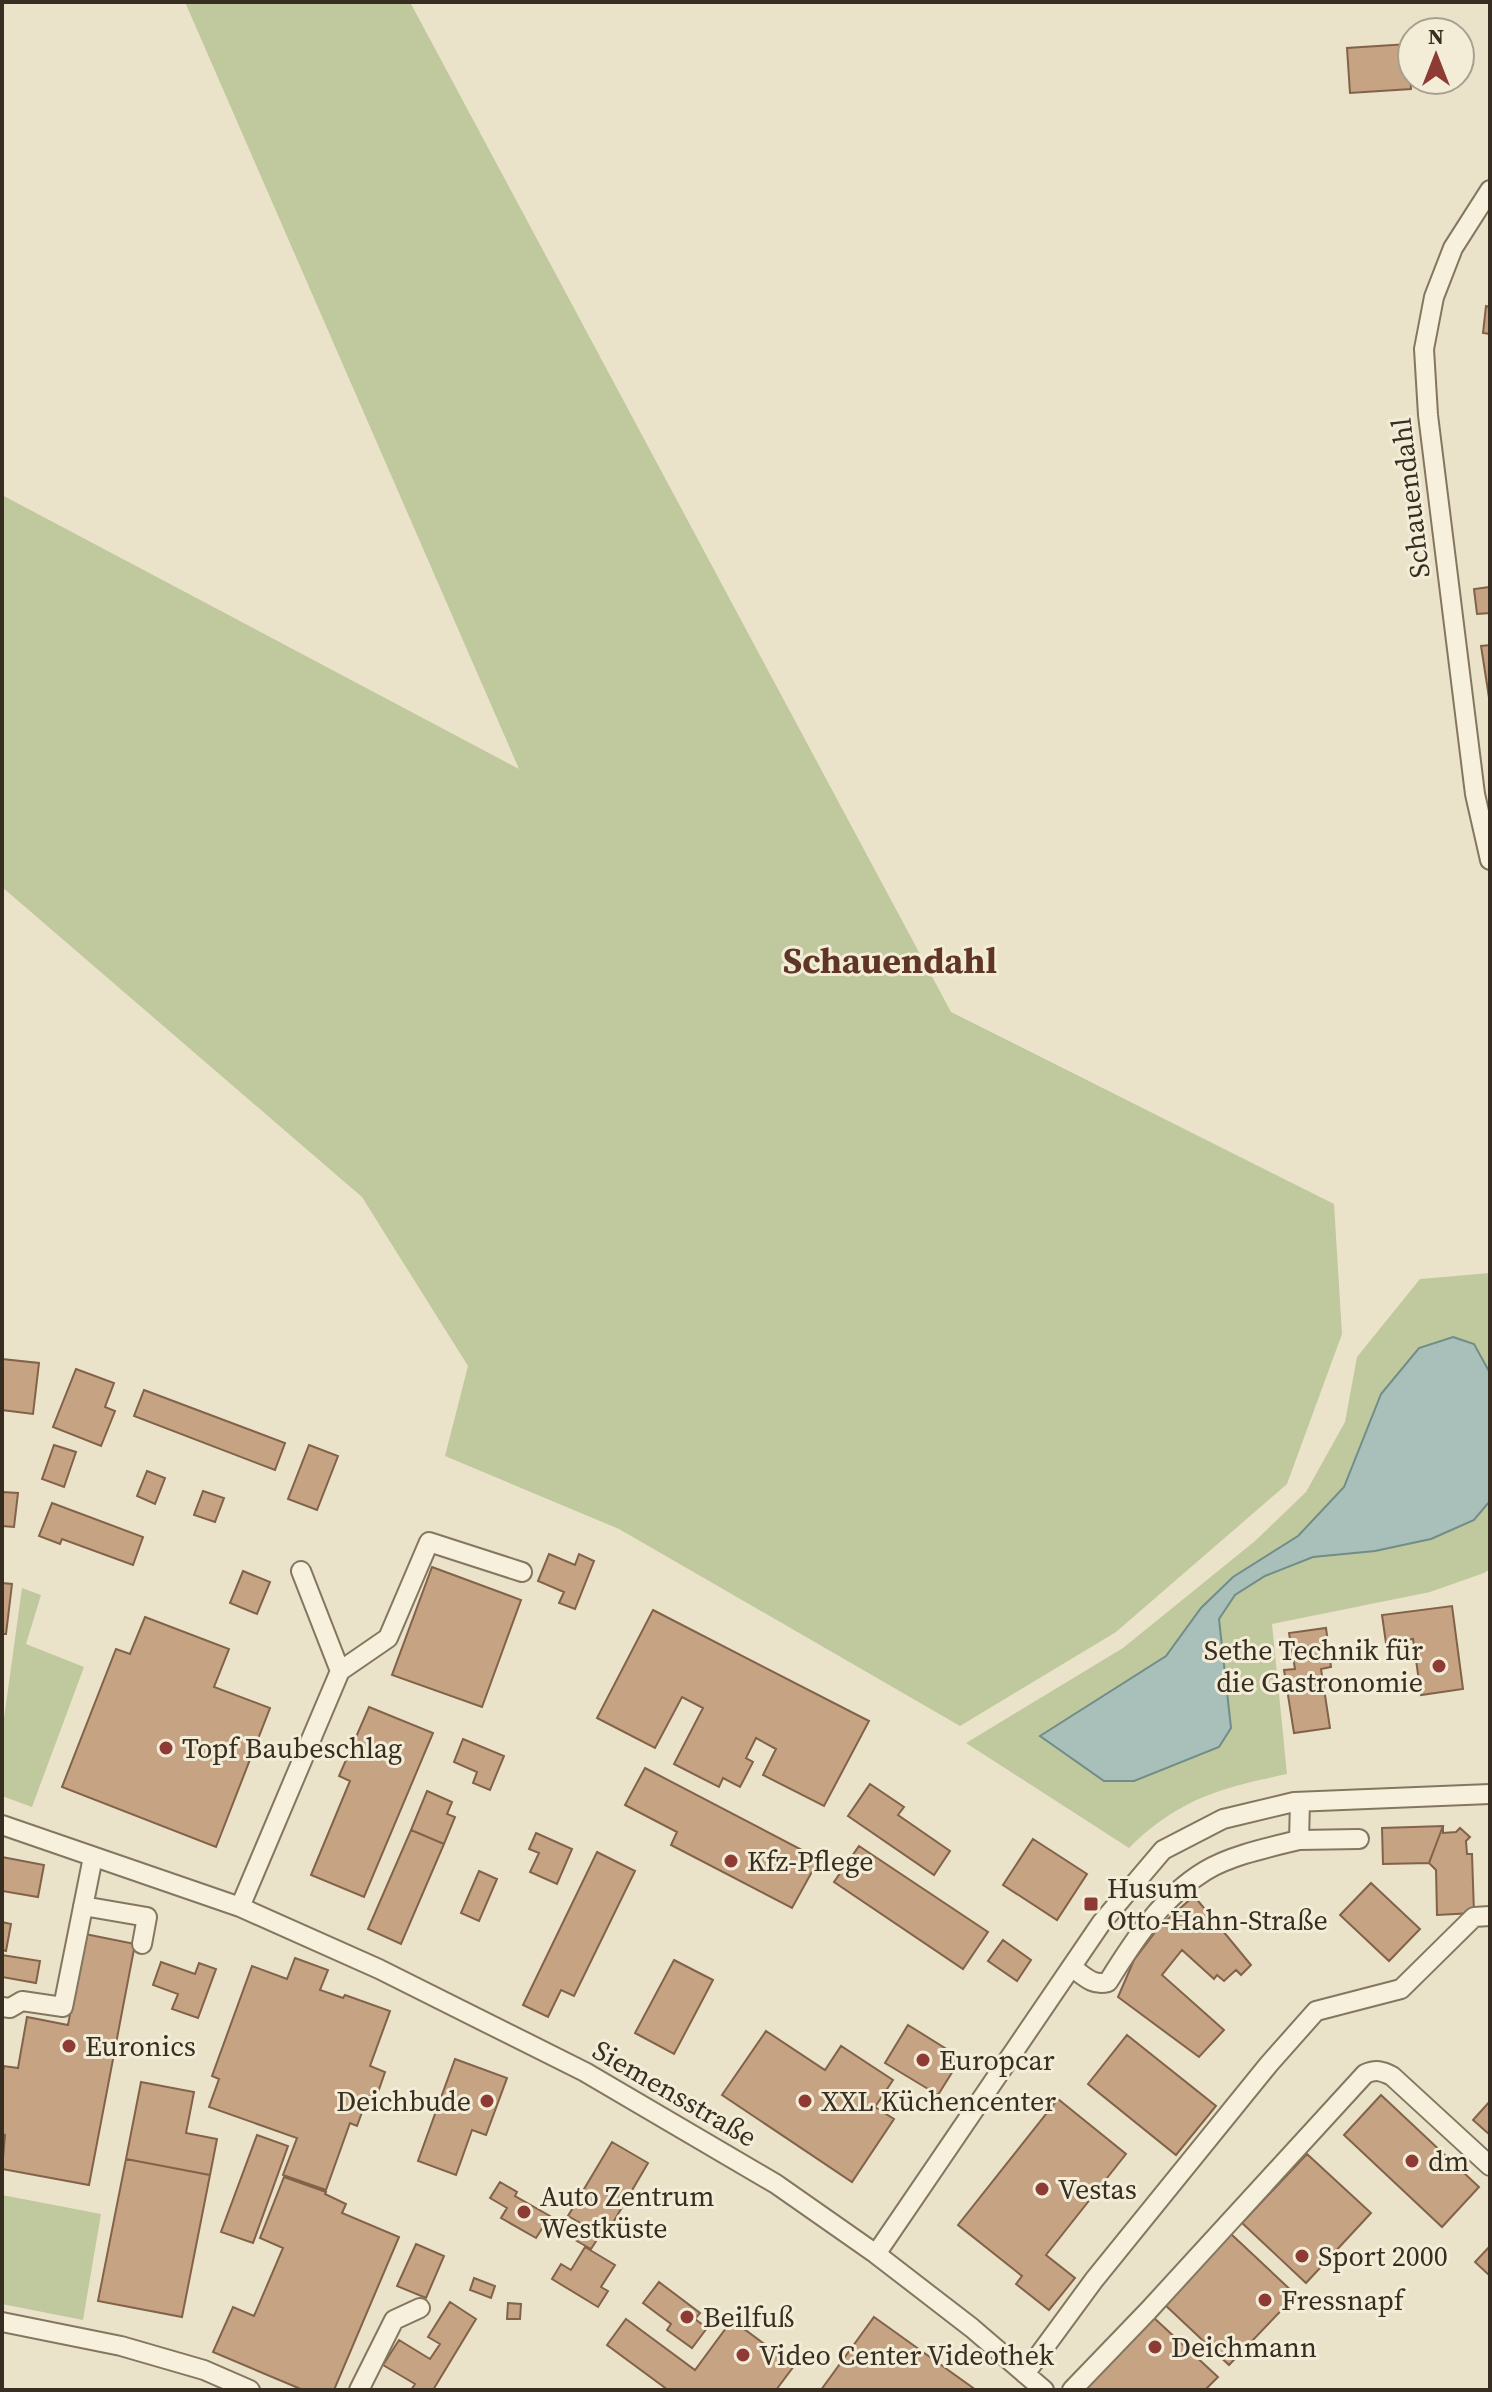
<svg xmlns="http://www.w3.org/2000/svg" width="1492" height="2392" font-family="'Source Serif 4',serif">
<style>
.green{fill:#c0c89e}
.water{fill:#a9bfba;stroke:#708d88;stroke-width:2}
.building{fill:#c5a383;stroke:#826248;stroke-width:2}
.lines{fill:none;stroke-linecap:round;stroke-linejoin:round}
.minor-casing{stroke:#85765f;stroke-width:22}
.minor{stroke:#f6f0dc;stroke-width:18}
.poi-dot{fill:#8e3a35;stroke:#f3edd8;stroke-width:3}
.labels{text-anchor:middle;stroke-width:6;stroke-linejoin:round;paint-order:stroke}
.street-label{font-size:28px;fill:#372d21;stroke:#f3edd8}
.poi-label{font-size:28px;fill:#372d21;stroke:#f3edd8;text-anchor:start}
.district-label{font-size:36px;font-weight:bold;fill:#5f3525;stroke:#f3edd8}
</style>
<rect width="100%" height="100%" fill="#eae3c9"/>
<path class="green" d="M185 2H410L951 1012 1334 1204 1342 1334 1287 1484 1116 1632 960 1726 619 1529 445 1456 468 1366 362 1197 2 887V495L519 769Z
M1490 1273V1373L1474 1344 1380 1394 1344 1487 1298 1536 1233 1577 1201 1608 1166 1656 1108 1692 1231 1728 1219 1619 1235 1595 1265 1576 1313 1557 1375 1551 1431 1539 1474 1520 1490 1501V1569L1484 1573 1430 1592 1272 1624 1287 1774C1221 1788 1178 1799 1129 1848L966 1743 1123 1648 1255 1541 1306 1492 1345 1422 1357 1357 1420 1279Z
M22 1588 41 1595 26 1644 84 1667 32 1807 2 1796V1733Z
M2 2195 101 2214 83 2320 2 2304Z"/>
<path class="water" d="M1453 1337 1474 1344 1490 1373V1501L1474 1520 1431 1539 1375 1551 1313 1557 1265 1576 1235 1595 1219 1619 1231 1728 1219 1747 1134 1781H1104L1040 1736 1166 1656 1201 1608 1233 1577 1298 1536 1344 1487 1381 1394 1419 1348Z"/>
<path class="building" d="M1408 44 1411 89 1350 93 1347 48Z
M1486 306 1490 307V334L1483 333Z
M1490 587V613L1477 614 1474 589Z
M1490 645V704L1481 646Z
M2 1359 39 1363 33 1414 2 1410Z
M76 1369 114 1383 105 1407 115 1411 101 1446 53 1427Z
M144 1390 285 1443 275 1470 134 1416Z
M54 1445 76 1452 64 1487 42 1479Z
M309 1445 338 1456 317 1510 288 1499Z
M147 1471 165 1478 155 1504 137 1496Z
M203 1491 224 1498 215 1522 194 1515Z
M2 1492 18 1493 14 1527 2 1526Z
M52 1503 143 1537 133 1565 62 1539 60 1544 39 1536Z
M549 1554 575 1565 579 1554 594 1561 575 1609 559 1603 564 1592 538 1581Z
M432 1567 521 1600 482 1707 392 1675Z
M243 1571 270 1582 257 1614 230 1603Z
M2 1583 12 1584 6 1634H2Z
M1452 1606 1463 1689 1421 1695 1413 1639 1386 1643 1382 1615Z
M653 1610 869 1721 824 1806 763 1775 776 1749 756 1738 746 1758 753 1762 740 1787 723 1778 719 1787 674 1764 703 1708 682 1697 655 1748 597 1718Z
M145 1617 229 1649 214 1687 270 1708 216 1847 62 1787 116 1649 130 1654Z
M1326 1628 1331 1667 1321 1669 1330 1728 1294 1733 1284 1670 1295 1669 1289 1633Z
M369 1707 433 1733 364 1897 311 1875 350 1781 339 1776Z
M463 1739 504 1756 490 1790 473 1783 477 1772 454 1762Z
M645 1768 819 1859 792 1908 671 1845 677 1832 625 1805Z
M870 1784 904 1807 898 1815 950 1851 934 1875 848 1816Z
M427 1791 452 1802 447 1814 455 1817 444 1844 411 1830Z
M1443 1826V1833L1456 1832 1460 1828 1470 1837 1466 1841 1467 1854H1472L1474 1913 1437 1915 1436 1870 1429 1863Z
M1443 1826 1429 1863 1383 1864 1382 1828Z
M411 1830 444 1844 401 1944 368 1929Z
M536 1833 572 1849 557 1884 530 1872 539 1853 529 1849Z
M1033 1839 1087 1874 1057 1920 1003 1885Z
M859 1846 988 1932 963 1969 834 1882Z
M597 1852 635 1871 574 1996 561 1990 548 2017 523 2005Z
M2 1857 44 1865 38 1897 2 1891Z
M479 1871 497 1879 479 1921 461 1913Z
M1371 1883 1420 1929 1389 1961 1340 1915Z
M1194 1896 1251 1965 1241 1975 1236 1970 1224 1981 1217 1975 1214 1979 1182 1950 1162 1975 1224 2030 1199 2057 1118 1997 1134 1960 1159 1927Z
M2 1922 11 1924 6 1951 2 1950Z
M85 1934 135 1944 89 2185 2 2169 5 2135 2 2134V2076L4 2066 18 2068 27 2017 68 2025Z
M1003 1940 1031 1960 1017 1981 988 1961Z
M2 1955 40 1961 36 1983 2 1977Z
M295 1958 328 1970 320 1990 343 1998 345 1995 390 2011 370 2066 385 2072 376 2098 368 2096 357 2126 350 2123 326 2190 283 2175 297 2138 209 2107 219 2079 212 2076 252 1966 287 1979Z
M674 1960 713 1980 674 2054 635 2033Z
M161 1962 195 1974 199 1963 216 1969 198 2018 172 2009 178 1994 153 1985Z
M908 2025 961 2058 938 2095 885 2063Z
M766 2031 825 2070 841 2046 893 2080 875 2107 894 2119 852 2182 722 2095Z
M1127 2035 1216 2106 1176 2155 1088 2084Z
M455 2059 507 2078 486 2135 472 2130 456 2175 418 2161Z
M141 2082 194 2092 186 2133 217 2139 210 2175 126 2159Z
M1381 2095 1479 2187 1442 2227 1344 2135Z
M1058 2099 1126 2154 1046 2255 1075 2278 1049 2310 1016 2284 1022 2276 958 2225Z
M1490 2101V2135L1473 2120Z
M257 2135 288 2146 253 2243 221 2232Z
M612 2142 648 2163 604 2238 600 2235 591 2249 575 2240 584 2225 568 2216Z
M1307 2154 1371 2213 1306 2283 1242 2223Z
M126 2159 210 2175 182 2317 98 2301Z
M284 2177 326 2192 325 2194 346 2204 342 2213 399 2237 334 2390H303L213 2352 233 2307 254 2316 283 2248 260 2238Z
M500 2182 517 2192 515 2196 550 2216 536 2238 501 2218 507 2208 490 2198Z
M1231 2234 1296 2295 1229 2365 1164 2304Z
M416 2244 444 2256 426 2298 397 2286Z
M1490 2246V2276L1475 2262Z
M585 2247 615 2265 601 2287 608 2291 598 2307 552 2279 561 2264 571 2270Z
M474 2278 495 2286 491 2298 470 2290Z
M659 2282 700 2313 695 2319 707 2328 692 2348 667 2330 671 2324 643 2303Z
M450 2302 476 2319 433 2390H411L415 2384 383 2365 399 2340 430 2359 440 2344 428 2337Z
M508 2303 521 2304 520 2319H507Z
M874 2317 976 2390H821Z
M1153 2317 1218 2377 1205 2390H1090L1087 2387Z
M626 2319 695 2370 732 2320 794 2366 776 2390H668L607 2345Z"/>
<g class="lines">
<g class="minor-casing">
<path id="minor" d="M1490 190 1453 248 1434 297 1424 349 1428 415 1475 794 1490 860
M340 1671 388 1638 429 1542 522 1572
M2 1825 240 1907 379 1969 585 2072 776 2184 876 2254 972 2328 1044 2390
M1299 1840 1359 1839
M83 1906 147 1917 142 1944
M240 1907 340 1671 301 1571
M1073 1968C1085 1977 1093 1986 1108 1982 1134 1940 1162 1897 1205 1871 1231 1855 1271 1847 1299 1840L1300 1802
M2 2007 10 2008 22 2001 63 2007 93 1857
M876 2254 1102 1922 1163 1850 1223 1819 1294 1802 1490 1794
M2 2322 121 2346 204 2370 250 2390
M1025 2374 1094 2280 1269 2064 1316 2011 1401 1989 1474 1917 1490 1916
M359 2390 394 2320 420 2308
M1072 2390 1148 2311 1365 2074C1376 2069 1382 2071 1392 2076L1490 2166"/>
</g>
<use href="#minor" class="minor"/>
</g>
<g class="poi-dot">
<circle cx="1439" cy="1666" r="8"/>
<circle cx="166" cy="1748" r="8"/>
<circle cx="731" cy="1861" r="8"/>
<rect x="1083" y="1896" width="16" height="16" rx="4"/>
<circle cx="69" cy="2046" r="8"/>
<circle cx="923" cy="2060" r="8"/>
<circle cx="487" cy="2101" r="8"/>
<circle cx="805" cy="2101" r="8"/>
<circle cx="1412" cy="2161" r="8"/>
<circle cx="1042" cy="2189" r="8"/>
<circle cx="524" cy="2212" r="8"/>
<circle cx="1302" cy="2256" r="8"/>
<circle cx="1265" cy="2300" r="8"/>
<circle cx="687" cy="2317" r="8"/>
<circle cx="1155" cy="2347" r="8"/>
<circle cx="743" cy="2355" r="8"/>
</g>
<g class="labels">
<g class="street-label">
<text transform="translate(1410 498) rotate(-97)" y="10">Schauendahl</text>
<text transform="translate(675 2093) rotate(30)" y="10">Siemensstraße</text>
</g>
<g class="poi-label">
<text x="1423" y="1660" text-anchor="end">Sethe Technik für<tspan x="1423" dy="32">die Gastronomie</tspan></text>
<text x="182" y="1758">Topf Baubeschlag</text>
<text x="747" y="1871">Kfz-Pflege</text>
<text x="1107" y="1898">Husum<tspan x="1107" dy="32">Otto-Hahn-Straße</tspan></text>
<text x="85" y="2056">Euronics</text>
<text x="939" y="2070">Europcar</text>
<text x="471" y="2111" text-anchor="end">Deichbude</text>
<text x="821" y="2111">XXL Küchencenter</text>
<text x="1428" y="2171">dm</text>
<text x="1058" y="2199">Vestas</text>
<text x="540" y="2206">Auto Zentrum<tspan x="540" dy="32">Westküste</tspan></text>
<text x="1318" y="2266">Sport 2000</text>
<text x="1281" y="2310">Fressnapf</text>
<text x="703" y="2327">Beilfuß</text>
<text x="1171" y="2357">Deichmann</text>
<text x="759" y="2365">Video Center Videothek</text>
</g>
<g class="district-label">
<text x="890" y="973">Schauendahl</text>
</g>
</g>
<rect width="1492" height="2392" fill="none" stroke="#372d21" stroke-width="8"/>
<g transform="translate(1436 56)"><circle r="38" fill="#f3edd8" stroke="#a8a08f" stroke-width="2"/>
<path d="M0-6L14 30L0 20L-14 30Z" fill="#8e3a35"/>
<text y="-12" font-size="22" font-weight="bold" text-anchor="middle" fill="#372d21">N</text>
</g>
</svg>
